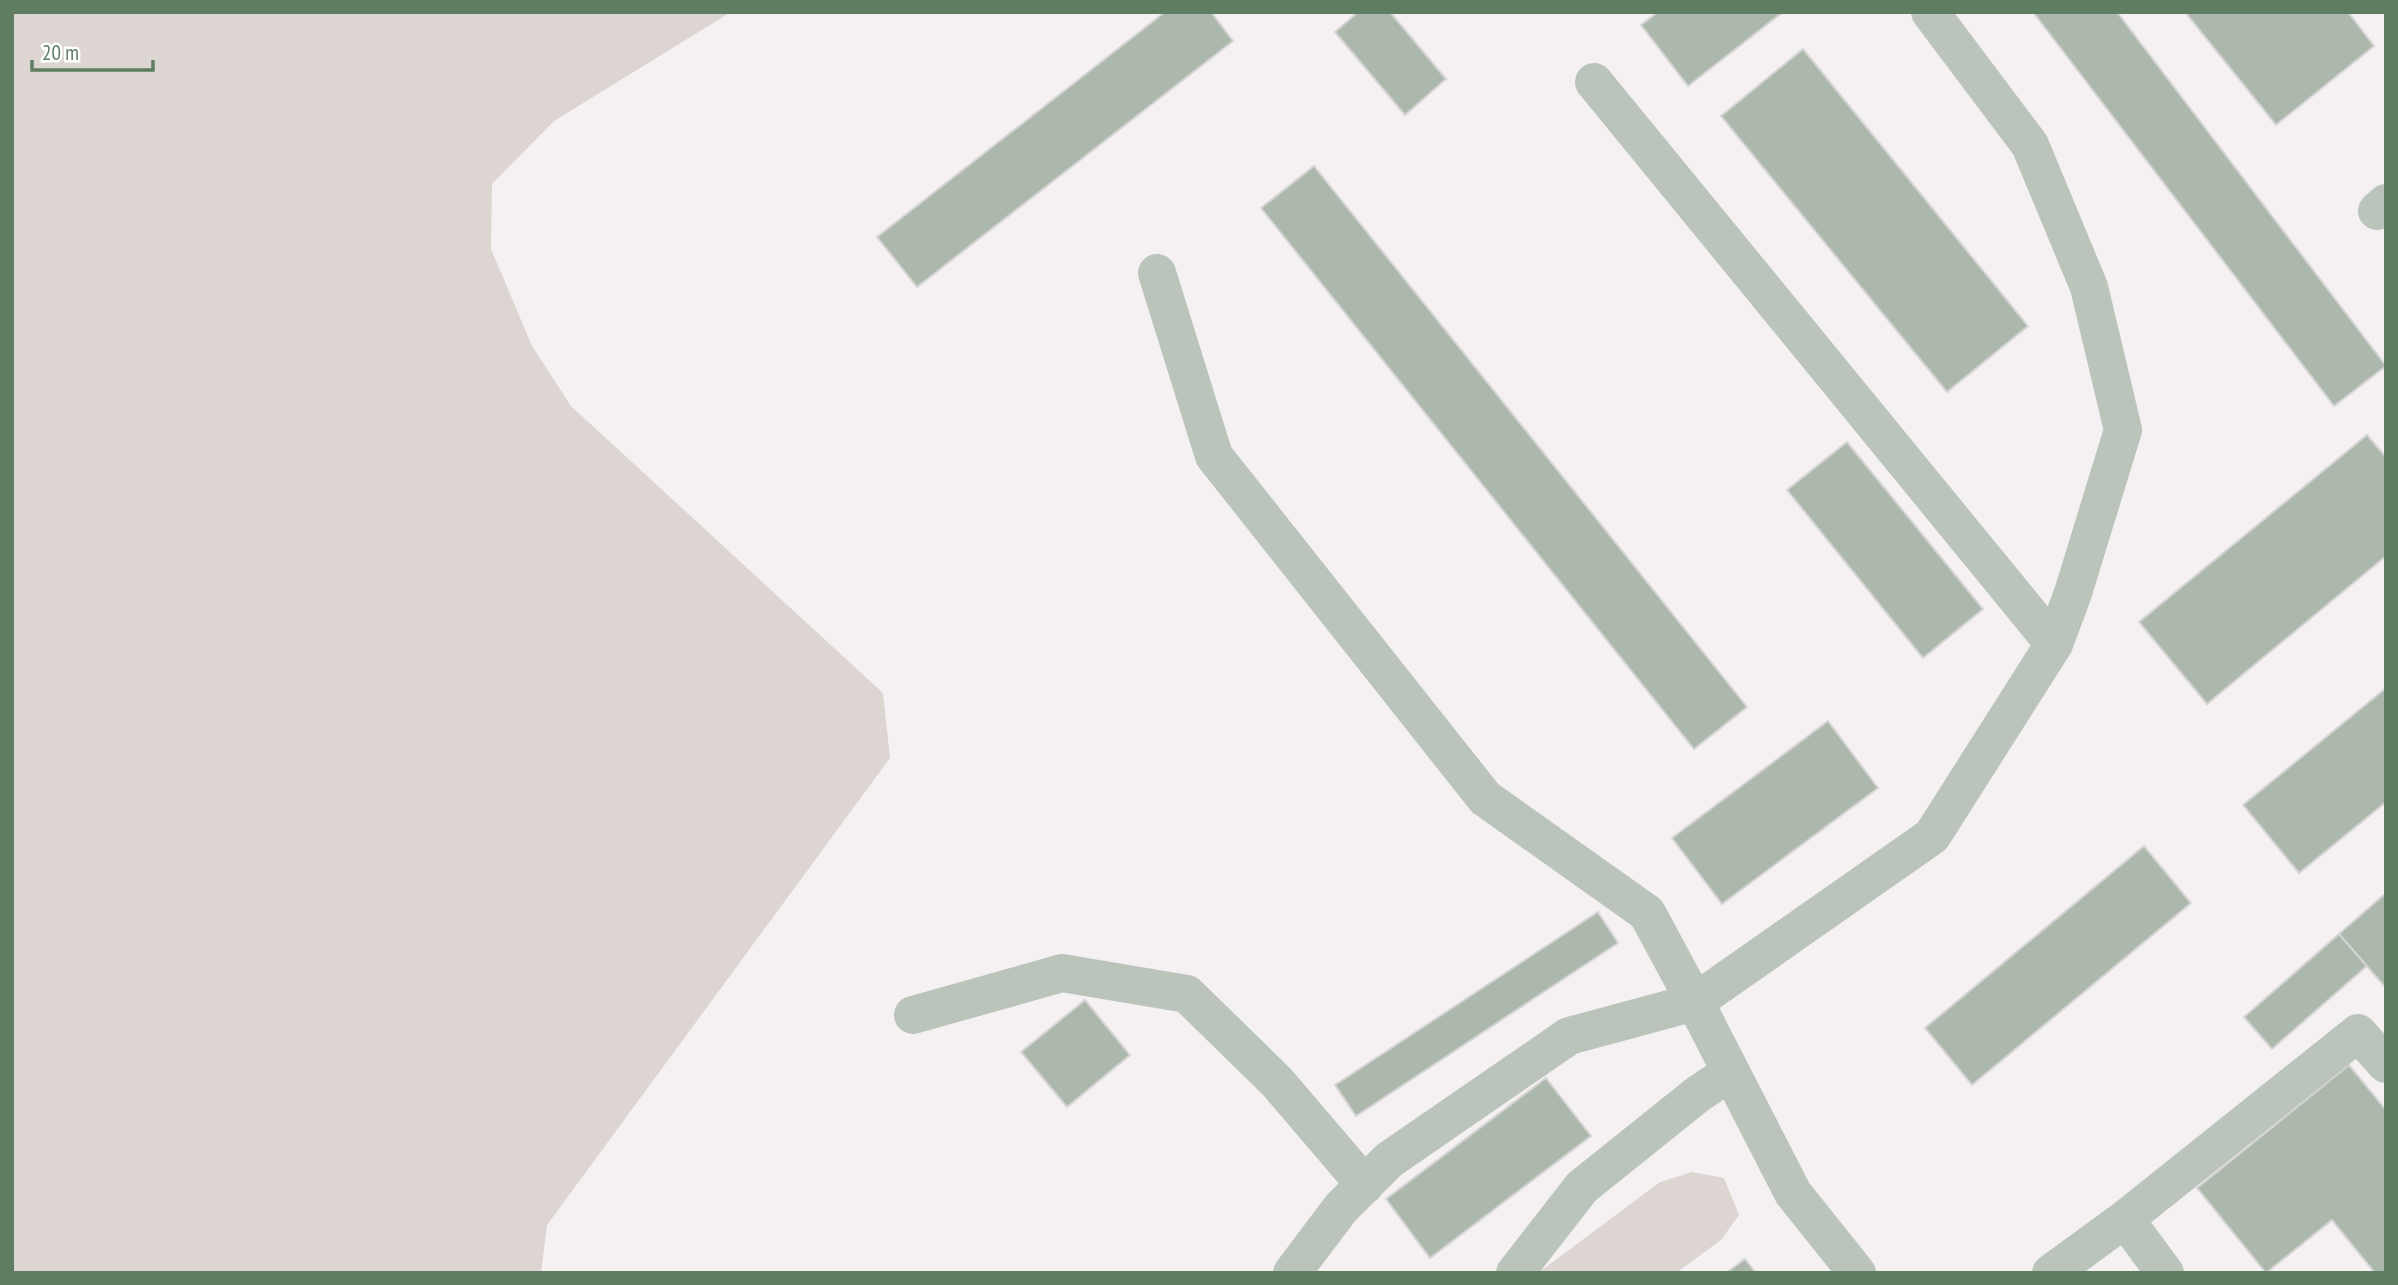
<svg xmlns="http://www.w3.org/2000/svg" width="2398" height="1285" font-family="'PT Sans Narrow',sans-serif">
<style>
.green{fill:#dcd5d2}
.building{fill:#abb8ab;stroke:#d6d4d5;stroke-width:2}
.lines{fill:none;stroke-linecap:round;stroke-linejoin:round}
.minor{stroke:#bbc4bb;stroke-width:38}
</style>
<rect width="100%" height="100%" fill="#f5f1f3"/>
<path class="green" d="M12 12H731L554 121 492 184 491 249 532 346 571 406 883 693 890 758 547 1225 541 1273H12Z
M1692 1172 1724 1178 1739 1215 1721 1240 1676 1273H1538L1660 1182Z"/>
<path class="building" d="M1165 12H1211L1233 41 917 287 877 237Z
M1358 12H1390L1446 79 1405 115 1335 32Z
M1658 12H1783L1688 86 1641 25Z
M2033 12H2117L2386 366 2334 406Z
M2185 12H2348L2374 46 2276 125Z
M1803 49 2028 326 1947 392 1721 116Z
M1314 166 1747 707 1694 749 1261 208Z
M2367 435 2386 457V556L2207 704 2139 622Z
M1847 442 1983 609 1923 658 1787 490Z
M2386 688V802L2299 873 2243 805Z
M1828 721 1878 788 1722 904 1672 838Z
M2144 846 2191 903 1972 1085 1925 1028Z
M2386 893V988L2339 934Z
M1598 912 1618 943 1356 1116 1335 1085Z
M2339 934 2367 966 2272 1049 2244 1017Z
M1085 1000 1130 1055 1067 1107 1021 1052Z
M2349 1065 2386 1110V1273H2375L2332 1220 2266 1273 2197 1188Z
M1546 1078 1591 1136 1430 1258 1386 1199Z
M1745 1259 1756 1273H1726Z"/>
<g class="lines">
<path class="minor" d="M1594 82 2054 644
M2377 211 2386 203
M1157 273 1214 456 1485 798 1647 913 1695 1002 1569 1036 1389 1160 1341 1208 1292 1273
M913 1015 1062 973 1187 994 1277 1082 1365 1185
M2125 1219 2165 1273
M1515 1273 1582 1187 1698 1094 1731 1072
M1857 1273 1793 1193 1695 1002 1932 836 2054 644 2073 593 2123 430 2089 287 2030 145 1930 12
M2051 1273 2125 1219 2358 1033 2386 1064"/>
</g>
<rect width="2398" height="1285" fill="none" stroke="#5f7d60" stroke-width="28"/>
<path d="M32 60v10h121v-10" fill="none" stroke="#5f7d60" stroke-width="3.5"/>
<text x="42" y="60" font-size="21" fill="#5f7d60" stroke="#ffffff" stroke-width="5" paint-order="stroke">20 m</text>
</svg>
